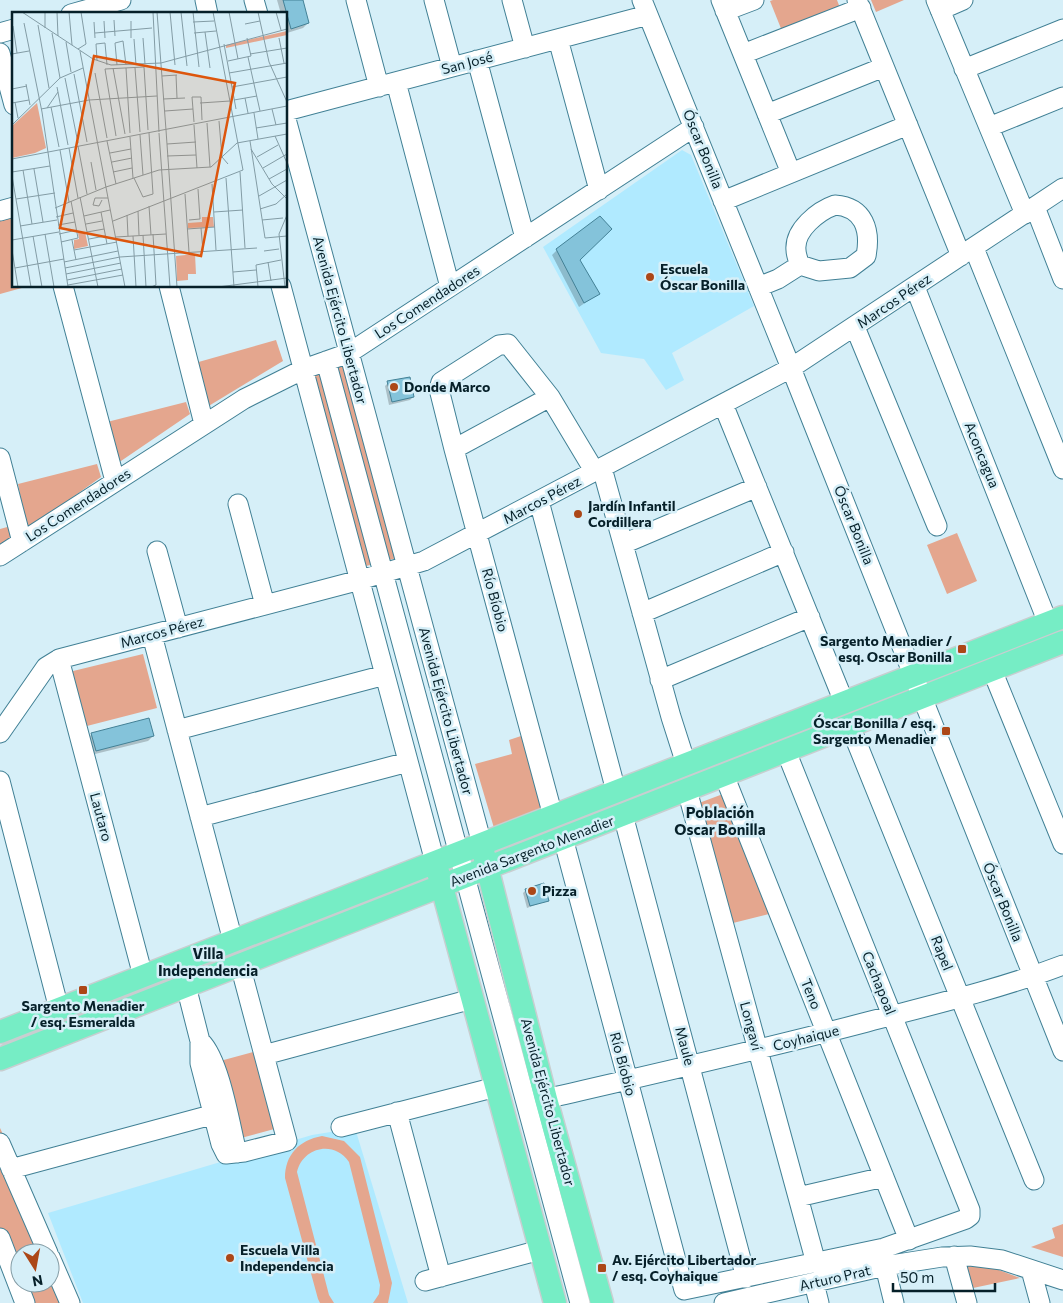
<svg xmlns="http://www.w3.org/2000/svg" width="1063" height="1303" font-family="Commissioner,sans-serif">
<style>
.built{fill:#b0eaff}
.green{fill:#e4a68e}
.shadow{fill:#0003}
.building{fill:#84c3da;stroke:#438196}
.lines{fill:none;stroke-linecap:round;stroke-linejoin:round}
.minor-casing{stroke:#418095;stroke-width:21}
.major-casing{stroke:#c8ced0;stroke-width:25}
.minor{stroke:#fff;stroke-width:19}
.major{stroke:#76edc5;stroke-width:22}
.poi-dot{fill:#ac4717;stroke:#d6eff8;stroke-width:2}
.labels{text-anchor:middle;stroke-width:5;stroke-linejoin:round;paint-order:stroke}
.street-label{font-size:14px;fill:#062029;stroke:#d6eff8}
.poi-label{font-size:14px;font-weight:bold;fill:#062029;stroke:#d6eff8;text-anchor:start}
.neighbourhood-label{font-size:15px;font-weight:bold;fill:#062029;stroke:#d6eff8}
.inset-road{fill:none;stroke:#839ca5;stroke-width:1}
.view{fill:#dd560d;fill-opacity:0.15;stroke:#dd560d;stroke-width:2.5}
.inset-edge{fill:none;stroke:#062029;stroke-width:2.5}
</style>
<rect width="100%" height="100%" fill="#d6eff8"/>
<path class="built" d="M682 150 691 155 754 306 672 353 684 380 666 390 644 359 601 353 543 247Z
M355 1128 408 1303H83L48 1213 312 1135Z"/>
<path class="green" d="M773 0H837L840 8 782 31 770 1Z
M871 0H904L876 12Z
M14 209V286H29L0 294V213Z
M276 340 283 361 207 407 195 363Z
M343 365 347 371 397 558 366 566 313 377 317 372Z
M186 402 190 414 118 463 107 422Z
M97 464 101 477 27 530 18 484Z
M11 526 14 536 0 545V529Z
M957 533 977 581 947 594 927 545Z
M143 654 157 708 83 727 69 672Z
M524 735 545 812 494 828 475 764 512 754 509 740Z
M723 794 769 914 729 924 699 803Z
M257 1051 278 1128 241 1138 220 1061Z
M0 1128 18 1166 71 1303H29L21 1283H50V1253H20V1281L0 1230Z
M322 1136 344 1141 360 1157 392 1283 388 1303H373L379 1294 380 1285 349 1162C334 1140 303 1147 297 1172L329 1295 334 1303H320L318 1299 285 1178C285 1155 299 1140 322 1136Z
M1063 1224V1257L1031 1247 1055 1238 1052 1228Z
M967 1266 991 1267 1020 1278 973 1288Z"/>
<path class="shadow" d="M277 0H301L308 23 303 28 287 33 286 14H281Z
M557 250 578 260 598 294 579 307 552 255Z
M388 383 413 397 410 400 389 405 385 386Z
M92 734 153 736 148 741 91 755 87 739Z
M526 890 548 900 527 908 523 893Z"/>
<path class="building" d="M283 0H303L309 23 291 29Z
M600 216 612 229 580 260 600 294 584 303 556 249Z
M410 377 414 397 392 402 387 381Z
M149 718 154 736 96 751 91 733Z
M544 883 549 901 530 906 525 889Z"/>
<g class="lines">
<g class="minor-casing">
<path id="minor" d="M205 0 208 14
M254 0 258 14
M356 0 379 87
M434 0 452 67
M512 0 525 48
M642 0 791 368 1063 1051
M721 0 791 173
M857 0 961 256
M936 0 1025 214
M940 10 963 0
M725 11 754 0
M71 14 121 0
M0 33 14 29
M558 39 599 190
M0 53 14 105
M743 54 861 8
M477 60 525 238
M964 69 1063 29
M396 82 450 287
M286 111 648 15
M767 114 884 67
M286 119 482 844
M989 127 1063 97
M723 201 908 125
M835 205C864 207 871 230 866 256L850 268 819 271 800 265C798 260 796 255 796 250 794 230 818 211 835 205Z
M1035 207 1063 279
M0 211 14 207
M974 248 1063 469
M63 286 115 481
M169 286 204 424
M281 286 435 862
M758 287 778 279 800 265
M915 287 1048 623
M855 327 937 526
M326 361 580 1303
M723 404 844 702
M454 449 550 397
M0 458 22 542
M602 468 671 717 686 764
M539 501 616 791
M238 504 265 605
M623 544 757 487
M157 551 178 628
M0 556 244 399 304 369 349 353 694 127
M642 613 784 552
M152 635 233 941
M59 659 143 976
M992 670 1063 844
M660 680 810 617
M850 726 1034 1180
M177 730 385 675
M0 733 46 667 59 659 360 580 424 561 791 368 1063 188
M724 775 909 1240
M0 781 59 1009
M687 790 816 1263
M623 815 746 1278
M553 816 454 449 439 389 441 382 499 345 508 344 550 397 595 472
M200 817 408 762
M563 838 684 1290 884 1248 966 1219 970 1216V1210L786 751
M186 986 200 1041V1063L221 1144 226 1154 244 1152 287 1141 240 965
M201 1042C220 1061 230 1125 237 1153
M264 1055 472 999
M546 1099C653 1074 760 1050 867 1022 932 1005 1000 989 1063 965
M397 1112 441 1277
M341 1127 496 1087
M0 1143 48 1253
M11 1169 226 1111
M798 1197 884 1177
M0 1238 25 1303
M954 1256 967 1303
M50 1257 70 1303
M885 1266 894 1303
M1031 1270 1040 1303
M425 1281 540 1250
M814 1283 819 1303
M724 1303 885 1266 942 1257 970 1256 1002 1260 1063 1280"/>
</g>
<g class="major-casing">
<path id="major" d="M484 855 546 1099 602 1303
M438 872 555 1303
M0 1032 1063 617
M0 1059 1063 642"/>
</g>
<use href="#minor" class="minor"/>
<use href="#major" class="major"/>
</g>
<g class="poi-dot">
<circle cx="650" cy="277" r="5"/>
<circle cx="394" cy="387" r="5"/>
<circle cx="578" cy="514" r="5"/>
<rect x="957" y="644" width="10" height="10" rx="2.5"/>
<rect x="941" y="726" width="10" height="10" rx="2.5"/>
<circle cx="532" cy="891" r="5"/>
<rect x="78" y="985" width="10" height="10" rx="2.5"/>
<circle cx="230" cy="1258" r="5"/>
<rect x="597" y="1263" width="10" height="10" rx="2.5"/>
</g>
<g class="labels">
<g class="street-label">
<text transform="translate(467 63) rotate(-15)" y="5">San José</text>
<text transform="translate(703 149) rotate(68)" y="5">Óscar Bonilla</text>
<text transform="translate(894 301) rotate(-34)" y="5">Marcos Pérez</text>
<text transform="translate(427 302) rotate(-33)" y="5">Los Comendadores</text>
<text transform="translate(340 320) rotate(75)" y="5">Avenida Ejército Libertador</text>
<text transform="translate(982 455) rotate(68)" y="5">Aconcagua</text>
<text transform="translate(542 500) rotate(-28)" y="5">Marcos Pérez</text>
<text transform="translate(78 505) rotate(-33)" y="5">Los Comendadores</text>
<text transform="translate(854 525) rotate(68)" y="5">Óscar Bonilla</text>
<text transform="translate(495 600) rotate(75)" y="5">Río Bíobio</text>
<text transform="translate(162 632) rotate(-15)" y="5">Marcos Pérez</text>
<text transform="translate(446 711) rotate(75)" y="5">Avenida Ejército Libertador</text>
<text transform="translate(101 817) rotate(75)" y="5">Lautaro</text>
<text transform="translate(532 851) rotate(-21)" y="5">Avenida Sargento Menadier</text>
<text transform="translate(1003 902) rotate(68)" y="5">Óscar Bonilla</text>
<text transform="translate(942 953) rotate(68)" y="5">Rapel</text>
<text transform="translate(879 983) rotate(68)" y="5">Cachapoal</text>
<text transform="translate(811 994) rotate(68)" y="5">Teno</text>
<text transform="translate(751 1026) rotate(75)" y="5">Longaví</text>
<text transform="translate(806 1038) rotate(-14)" y="5">Coyhaique</text>
<text transform="translate(685 1046) rotate(75)" y="5">Maule</text>
<text transform="translate(623 1064) rotate(75)" y="5">Río Bíobio</text>
<text transform="translate(548 1102) rotate(75)" y="5">Avenida Ejército Libertador</text>
<text transform="translate(835 1278) rotate(-13)" y="5">Arturo Prat</text>
</g>
<g class="poi-label">
<text x="660" y="274">Escuela<tspan x="660" dy="16">Óscar Bonilla</tspan></text>
<text x="404" y="392">Donde Marco</text>
<text x="588" y="511">Jardín Infantil<tspan x="588" dy="16">Cordillera</tspan></text>
<text x="952" y="646" text-anchor="end">Sargento Menadier /<tspan x="952" dy="16">esq. Oscar Bonilla</tspan></text>
<text x="936" y="728" text-anchor="end">Óscar Bonilla / esq.<tspan x="936" dy="16">Sargento Menadier</tspan></text>
<text x="542" y="896">Pizza</text>
<text x="83" y="1011" text-anchor="middle">Sargento Menadier<tspan x="83" dy="16">/ esq. Esmeralda</tspan></text>
<text x="240" y="1255">Escuela Villa<tspan x="240" dy="16">Independencia</tspan></text>
<text x="612" y="1265">Av. Ejército Libertador<tspan x="612" dy="16">/ esq. Coyhaique</tspan></text>
</g>
<g class="neighbourhood-label">
<text x="720" y="818">Población<tspan x="720" dy="17">Oscar Bonilla</tspan></text>
<text x="208" y="959">Villa<tspan x="208" dy="17">Independencia</tspan></text>
</g>
</g>
<g transform="translate(12 12)">
<rect width="275" height="275" fill="#d6eff8"/>
<path d="M275 19V23L214 36V33ZM25 91 34 136 23 141 0 146V114ZM190 205H201L202 215 176 216V211L190 210ZM73 220 76 234 62 237V228L67 227 66 221ZM183 242 184 262H176V268L165 269 164 244Z" fill="#e4a68e"/>
<path class="inset-road" d="M10 0 81 47 99 53 149 51 275 17M45 0 46 24M57 0 60 33M141 0 147 120M145 0 154 118M158 0 163 53M169 0 175 54M181 0 187 55M217 0 226 47M246 0 257 50 275 90M264 0 269 18M102 8 103 24M92 9 93 26M119 9V26M82 10 83 26M181 10 202 9M12 11 30 100 56 275M233 12 248 9M26 13 37 76M1 14 5 41M33 16V0M193 20 198 56M40 21 48 66M83 21 140 16M182 21 204 19M131 26 133 52M267 26 272 51M122 27 124 53M54 30 59 60M212 32 224 97M66 37 74 32 69 0M68 39 113 275M0 42 17 39M238 42 275 36M236 45 248 99M85 48 84 32 93 31 95 53M216 49 239 44 235 26M105 53 103 31 111 29 114 53M101 56 113 122M114 56 118 121M123 56 128 120M83 61 95 126M217 61 275 51M62 62 75 130M164 63 165 86M150 64 165 63M53 66 66 131M14 72 18 93M45 75 56 133M220 75 275 65M0 77 15 74M233 86 236 101M151 87 173 86M222 88 245 84M3 90 6 106M0 91 17 88M188 91 218 89M39 95 47 135M35 96 46 80M29 97 77 88 145 84M260 97 264 113M153 99 181 97M242 101 246 127M207 109 210 145 216 152M182 110 180 85H189L190 108M195 111 198 155M0 113 48 66 71 56M182 113 185 156M244 116 275 111M154 118 165 275M147 121 158 275M128 123 131 163M104 124 93 57 132 55 136 118M263 124 275 151M118 125 121 166M95 129 104 172M238 129 253 226 275 224M155 132 184 130M66 134 75 182M57 136 66 186M239 137 260 172 275 187M48 138 57 190M98 141 119 137M155 144 184 143M245 145 266 133M0 147 275 94M79 150 84 178M100 150 120 146M251 156 275 142M22 157 31 210M11 158 20 212M0 160 38 154M101 160 120 156M228 160 233 236M0 164 19 275M122 166 131 185 141 182 137 121M214 166 222 275M257 167 275 157M200 172 204 238M173 182 177 240M247 184 275 168M68 185 86 275M4 187 43 181M90 188 87 194 81 193 83 186H96M137 194 139 223M43 196 94 175 147 158 199 155 225 131 275 122M248 197 264 192 275 182M126 199 127 223M89 200 95 232M202 200 231 198M115 203 116 224M72 204 98 198M44 205 61 201M177 208 188 207 186 177M250 208 271 206M101 209 231 158 201 0M74 212 90 209M46 213 63 210M8 214 45 208M189 216 191 239M175 217 203 215M75 220 92 217M33 222 42 275M47 222 65 218M131 223 134 275M21 224 30 275M121 224 124 275M104 225 154 222M77 227 93 224M0 228 47 220M60 228 64 248M49 230 66 226 59 189M0 238 6 275M62 238 105 230M252 239 267 237M52 250 106 239M256 250 259 269M3 256 52 247M53 256 108 245 245 236M221 260 244 258M54 262 109 251M55 268 110 257M56 273 111 263M139 275 144 273 141 222M206 275 275 266M246 275 244 253 269 248M273 275 267 222 275 203"/>
<path class="view" d="M82 44 223 71 189 244 48 216Z"/>
<rect width="275" height="275" class="inset-edge"/>
</g>
<g transform="translate(35 1268) rotate(169)"><circle r="24" fill="#d6eff8" stroke="#839ca5"/>
<path d="M0-4L9 19L0 12L-9 19Z" fill="#ac4717"/>
<text y="-8" font-size="14" font-weight="bold" text-anchor="middle" fill="#062029">N</text>
</g>
<path d="M893 1283v8h102v-8" fill="none" stroke="#062029" stroke-width="2.5"/>
<text x="900" y="1283" font-size="15" fill="#062029" stroke="#d6eff8" stroke-width="4" paint-order="stroke">50 m</text>
</svg>
